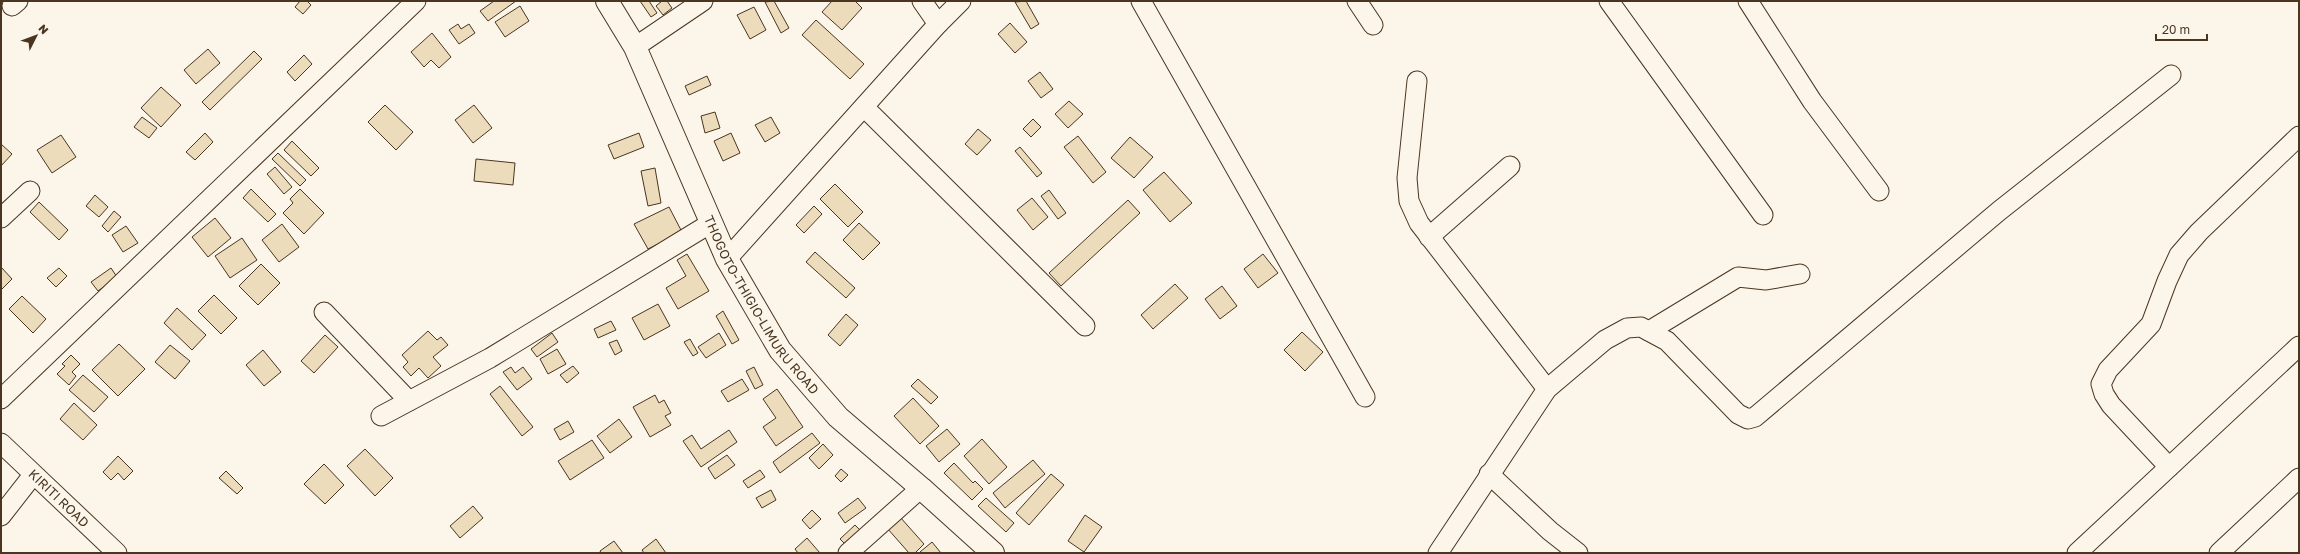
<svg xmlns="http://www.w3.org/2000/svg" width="2300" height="554" font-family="'Golos Text',sans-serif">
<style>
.building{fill:#ecdcbc;stroke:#4a3520}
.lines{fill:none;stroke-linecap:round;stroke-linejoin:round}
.minor-casing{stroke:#4a3520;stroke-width:21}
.highway-casing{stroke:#4a3520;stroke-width:24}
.minor{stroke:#fbf6e9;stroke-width:19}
.highway{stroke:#fbf6e9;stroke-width:22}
.labels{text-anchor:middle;stroke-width:3;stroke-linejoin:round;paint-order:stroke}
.street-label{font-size:13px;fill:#4a3520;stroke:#fbf6e9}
</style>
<rect width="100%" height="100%" fill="#fbf6e9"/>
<path class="building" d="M300 1H307L311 5 303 14 295 7Z
M494 1H516L488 21 480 11Z
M640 1H649L657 13 651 17Z
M662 1H667L672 8 663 15 656 6Z
M774 1 789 28 781 33 765 2Z
M832 1H855L862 8 842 30 822 12Z
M1026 1 1039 24 1031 29 1015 2Z
M520 6 529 21 505 37 495 22Z
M754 7 766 30 750 39 737 15Z
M816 20 864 64 850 79 802 35Z
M1010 23 1027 42 1015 53 998 34Z
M458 24 461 29 469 24 475 33 459 44 449 30Z
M432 33 451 57 439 68 431 60 424 67 411 52Z
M208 49 220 63 196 84 184 70Z
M254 51 262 59 210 110 202 102Z
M304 55 312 64 295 81 287 72Z
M1040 72 1053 89 1041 98 1028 81Z
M707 76 711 85 689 95 685 86Z
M161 87 181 105 161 127 141 108Z
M1069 101 1083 114 1068 128 1055 114Z
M385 105 413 132 396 150 368 122Z
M474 105 492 128 473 143 455 120Z
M715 112 720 128 705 133 701 116Z
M142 117 157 128 149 138 134 127Z
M771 117 780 133 765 142 755 125Z
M1033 119 1041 127 1031 137 1023 129Z
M978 129 991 140 977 155 965 144Z
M205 133 213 142 195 160 186 152Z
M639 133 644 147 614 159 608 145Z
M731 133 740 153 723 161 714 141Z
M61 135 76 157 52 173 37 150Z
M1078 136 1106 172 1093 183 1064 147Z
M1130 137 1153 157 1134 178 1111 158Z
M292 141 319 168 311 176 284 150Z
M1 144 12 154 1 166Z
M1020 147 1042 173 1037 177 1015 151Z
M278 153 306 180 300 186 272 159Z
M476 159 515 163 513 185 474 181Z
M275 167 292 187 284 194 267 174Z
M655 168 661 203 648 206 641 171Z
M1164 172 1192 203 1170 222 1143 190Z
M835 184 863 212 848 227 820 199Z
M251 189 276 214 268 222 243 198Z
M300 189 324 213 304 234 283 213 293 203 290 199Z
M1049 190 1066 213 1058 219 1041 196Z
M95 195 108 207 99 217 86 206Z
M1032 198 1048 217 1033 230 1017 210Z
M1128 200 1140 213 1061 286 1049 273Z
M39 202 68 230 59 240 30 212Z
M814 206 822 214 804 233 796 225Z
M669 207 682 232 648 249 634 224Z
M114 211 121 217 108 232 102 226Z
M215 218 231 238 208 257 192 237Z
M859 223 880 243 863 260 843 240Z
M282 224 299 247 279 262 262 240Z
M126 226 138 243 123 252 112 235Z
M242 238 257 260 230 278 215 256Z
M815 252 855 288 846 298 806 262Z
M687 254 709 291 678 309 666 288 686 276 677 260Z
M1263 254 1278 273 1258 288 1244 269Z
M261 264 280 283 258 305 239 286Z
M1 267 12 279 1 290Z
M59 268 67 276 56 287 47 278Z
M111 268 117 277 98 291 91 282Z
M1175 284 1188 298 1153 329 1141 315Z
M1222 286 1237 306 1220 319 1205 299Z
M214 295 237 318 221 334 198 311Z
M22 296 46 319 33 333 9 309Z
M658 304 670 326 644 340 632 318Z
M177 308 206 335 192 350 164 323Z
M723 311 739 340 732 344 716 316Z
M846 314 858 325 840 346 828 335Z
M611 321 616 330 598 338 594 329Z
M428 331 437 340 441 337 448 345 433 357 441 366 428 378 419 368 411 376 403 367 408 362 402 355Z
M1302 332 1323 352 1305 371 1284 350Z
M552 333 558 342 537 357 531 349Z
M719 333 726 345 706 358 698 347Z
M325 335 338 347 314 373 301 361Z
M690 339 698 353 693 356 684 342Z
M617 340 622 351 615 355 609 343Z
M119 344 145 369 118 396 92 370Z
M170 345 190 361 175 379 155 362Z
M557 349 566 364 548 374 540 359Z
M263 350 281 372 264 386 246 365Z
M71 355 80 364 72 372 76 376 69 385 57 374 65 366 62 364Z
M573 366 579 373 567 383 560 375Z
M511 367 515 373 523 367 532 379 517 390 503 372Z
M754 367 763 385 755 389 746 371Z
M83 375 108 397 94 412 69 390Z
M742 379 749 390 728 402 721 391Z
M918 379 938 397 931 404 911 386Z
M500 386 533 427 522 436 490 394Z
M777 389 803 427 776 446 763 427 776 418 763 399Z
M655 395 659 403 664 400 671 413 665 416 671 425 650 437 633 407Z
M913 398 939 426 920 444 894 416Z
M74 403 97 425 83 440 60 419Z
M619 419 632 437 610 453 597 436Z
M568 421 574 432 560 440 554 429Z
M947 429 960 444 939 462 926 446Z
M729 430 737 442 701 467 683 441 692 435 701 449Z
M812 433 820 443 780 473 773 462Z
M982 439 1007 467 989 484 964 456Z
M592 440 604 458 570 480 558 461Z
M823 444 833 455 819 469 809 458Z
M365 449 393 478 375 496 347 466Z
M727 455 735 465 715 479 708 468Z
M118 456 133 471 124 480 118 473 111 480 103 472Z
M1033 460 1045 474 1005 508 993 493Z
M954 463 973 483 975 481 983 489 972 500 944 473Z
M324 464 344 485 325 504 304 484Z
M841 469 848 475 841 482 835 476Z
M760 470 765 477 748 488 743 481Z
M226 471 243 488 237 494 219 478Z
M1051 474 1064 485 1029 525 1016 513Z
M771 490 776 500 762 508 756 498Z
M858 498 866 508 845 523 838 513Z
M986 498 1014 523 1006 532 978 506Z
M473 506 483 518 460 538 450 526Z
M812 510 821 519 810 529 802 520Z
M1085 515 1102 527 1084 552 1068 541Z
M900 517 924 544 915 553H909L887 528Z
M855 525 863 533 848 547 840 539Z
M807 538 820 553H798L795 549Z
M656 539 666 553H644L642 550Z
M614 541 623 553H601L600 551Z
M932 542 941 553H921L920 552Z"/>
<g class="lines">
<g class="minor-casing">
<g id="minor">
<path d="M922 1 938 24"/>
<path d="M1141 1 1365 397"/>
<path d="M1357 1 1373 25"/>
<path d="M1609 1 1763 215"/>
<path d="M1748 1 1812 101 1879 191"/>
<path d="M12 6 18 1"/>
<path d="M635 47 703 1"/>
<path d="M1417 81 1407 178 1409 201 1419 223 1547 389"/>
<path d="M864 107 1085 326"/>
<path d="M1 218 30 191"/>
<path d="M1429 237 1510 166"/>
<path d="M727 259 938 24 961 1"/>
<path d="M324 312 409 401"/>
<path d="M1649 331 1738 277 1766 280 1800 274"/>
<path d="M1 399 416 1"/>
<path d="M381 416 490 358 711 223"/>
<path id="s1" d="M1 443 117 553"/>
<path d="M2169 467 2111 405 2104 394 2101 384 2108 370 2151 324 2167 281 2179 255 2199 232 2299 136"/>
<path d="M1489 474 1550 531 1578 553"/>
<path d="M1 516 33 475"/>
<path d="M848 553 921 488"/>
<path d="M1438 553 1547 389 1605 340 1627 328 1641 327 1667 341 1738 414 1748 419 1755 417 1999 211 2171 75"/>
<path d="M2077 553 2299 346"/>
<path d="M2219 553 2299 478"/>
</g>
</g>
<g class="highway-casing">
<g id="highway">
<path id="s2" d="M607 1 635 47 727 259 780 350 838 417 921 488 993 553"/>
</g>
</g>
<use href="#minor" class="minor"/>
<use href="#highway" class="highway"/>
</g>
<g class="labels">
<g class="street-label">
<text dy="5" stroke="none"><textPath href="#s2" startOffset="342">THOGOTO-THIGIO-LIMURU ROAD</textPath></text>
<text dy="5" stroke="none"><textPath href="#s1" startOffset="80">KIRITI ROAD</textPath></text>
</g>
</g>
<rect width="2300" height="554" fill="none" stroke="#4a3520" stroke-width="4"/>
<g transform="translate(36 36) rotate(48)" stroke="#fbf6e9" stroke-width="3" paint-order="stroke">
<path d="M0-3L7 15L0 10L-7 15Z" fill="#4a3520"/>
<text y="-6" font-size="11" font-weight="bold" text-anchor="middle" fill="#4a3520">N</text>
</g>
<path d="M2156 34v6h51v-6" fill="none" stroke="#4a3520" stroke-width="2"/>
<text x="2162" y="34" font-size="12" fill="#4a3520" stroke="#fbf6e9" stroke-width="3" paint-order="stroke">20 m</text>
</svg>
